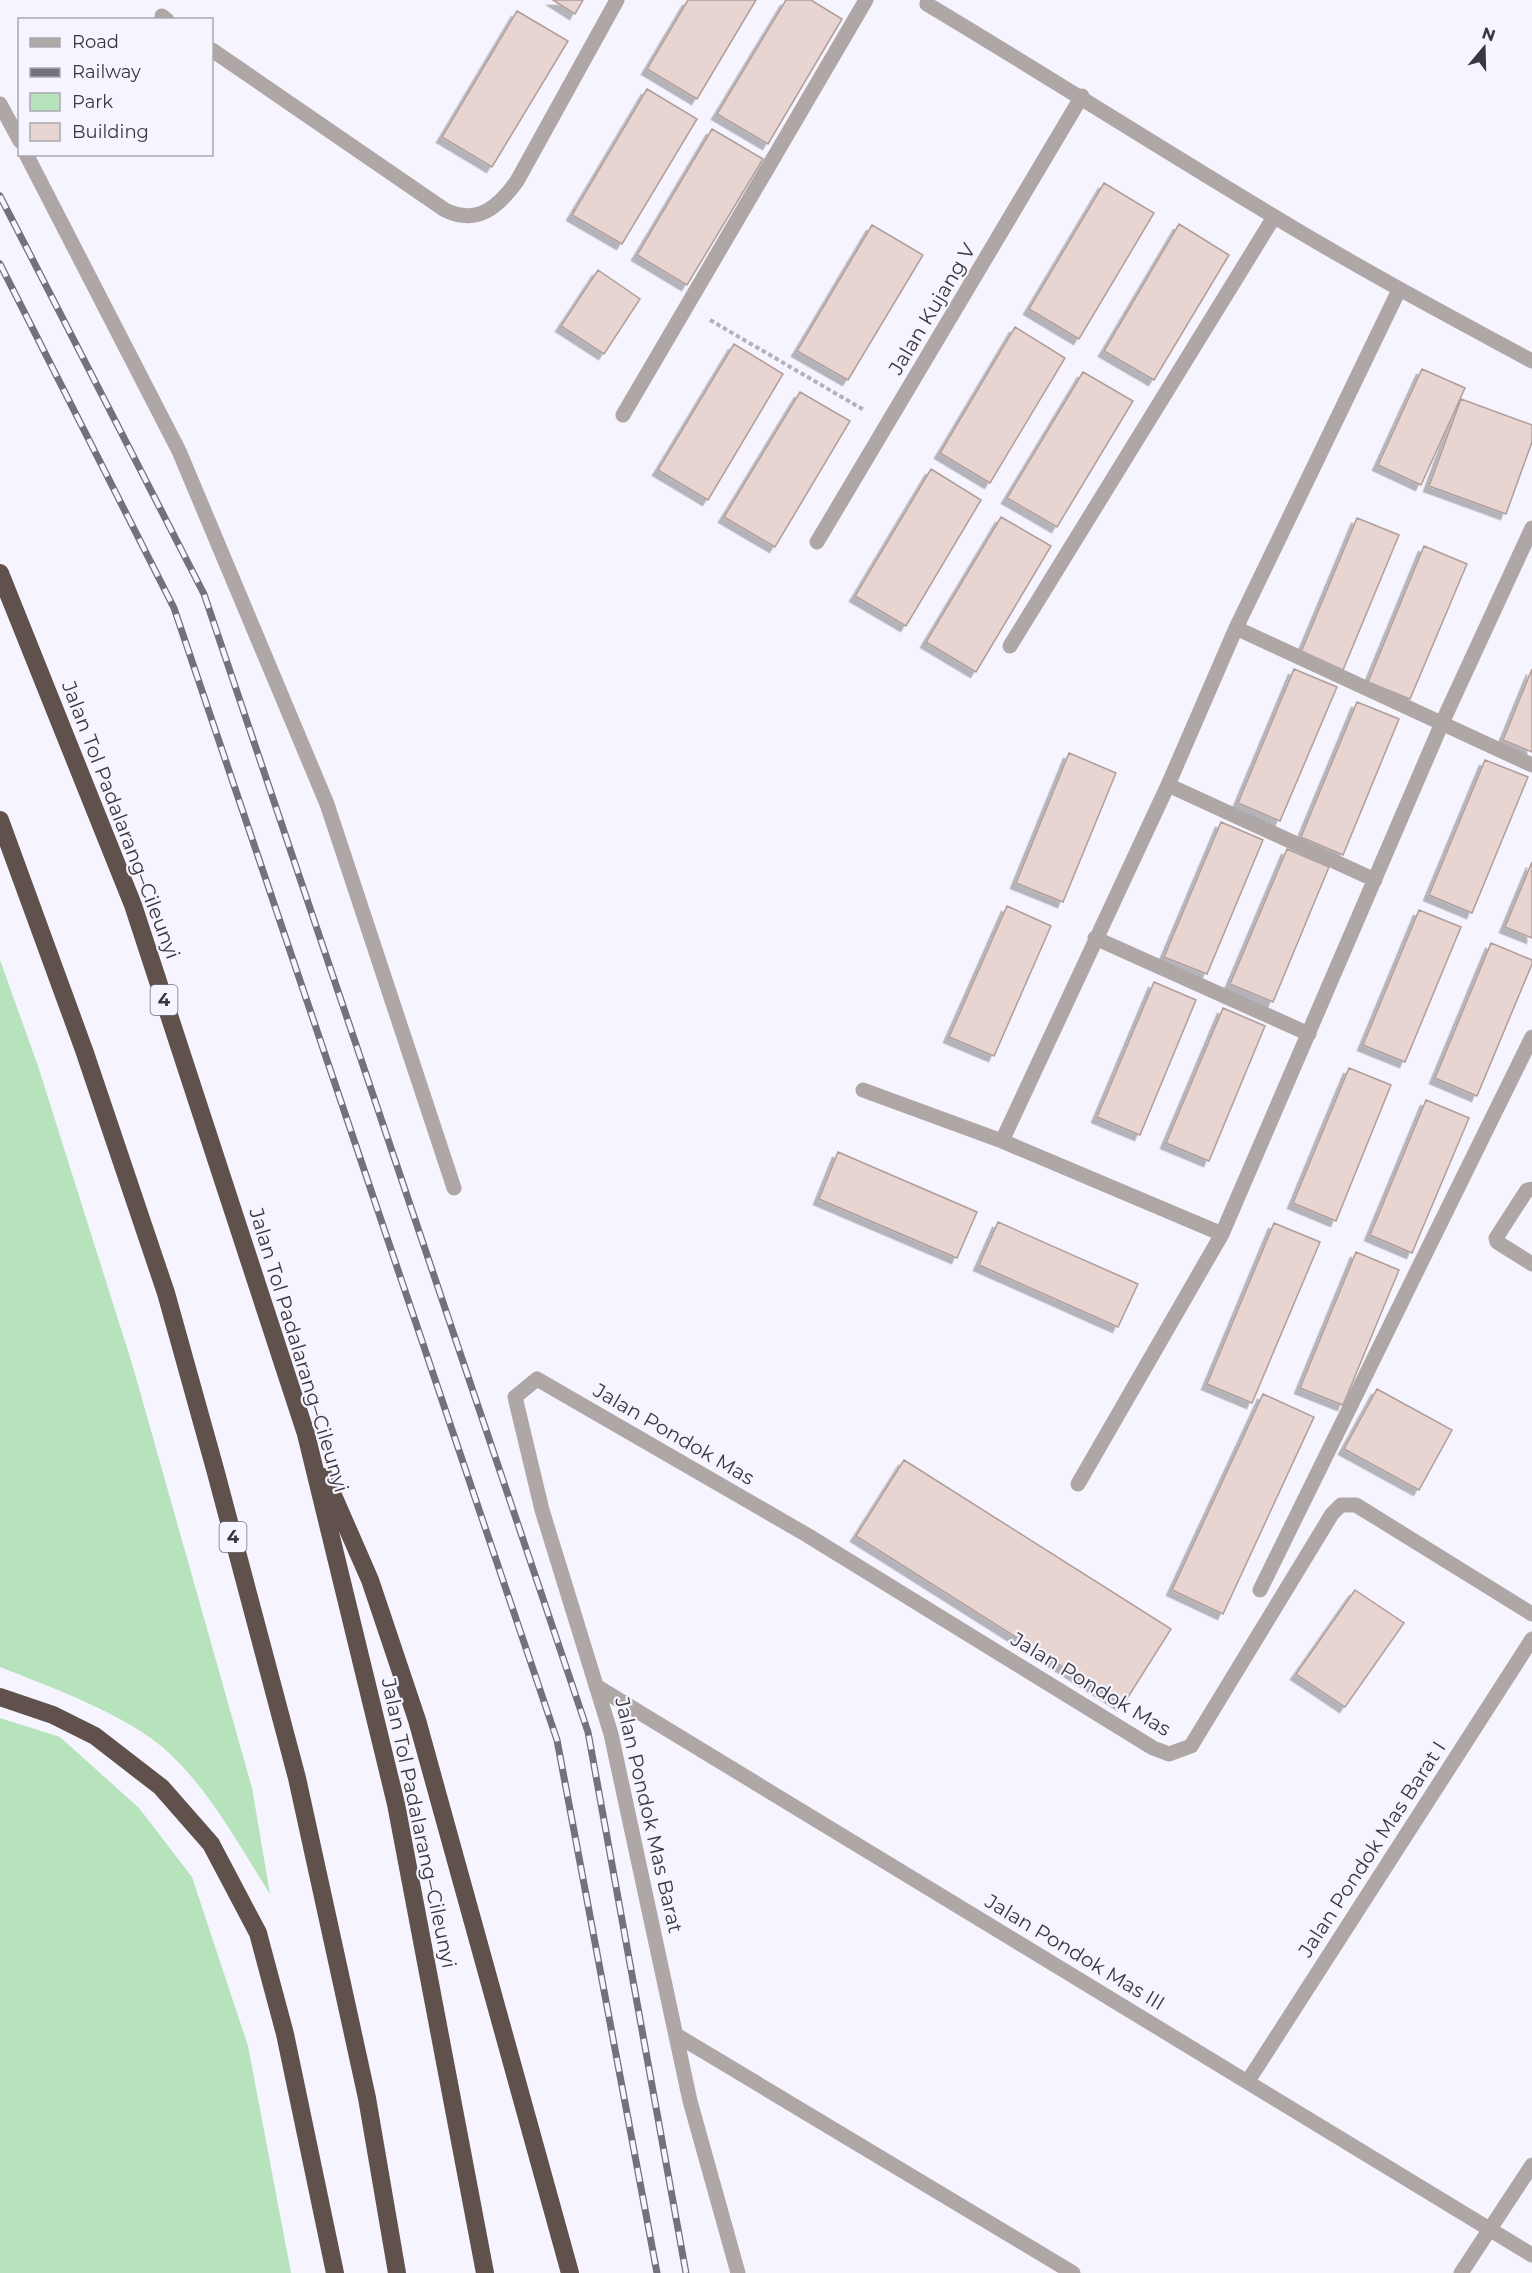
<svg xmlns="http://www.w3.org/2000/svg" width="1532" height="2273" font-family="Montserrat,sans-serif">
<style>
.green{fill:#b6e2bc}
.building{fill:#e8d5d1;stroke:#b09e9a;stroke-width:1.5;filter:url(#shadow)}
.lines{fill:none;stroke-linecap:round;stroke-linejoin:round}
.path{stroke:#b3b1b9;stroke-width:4;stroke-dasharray:4.5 3;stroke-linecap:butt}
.street{stroke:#afa7a5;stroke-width:15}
.highway{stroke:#60514c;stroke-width:18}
.rail-casing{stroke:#747279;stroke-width:7}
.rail{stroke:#f6f4fe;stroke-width:4.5;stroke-dasharray:14;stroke-linecap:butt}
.labels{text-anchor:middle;stroke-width:4.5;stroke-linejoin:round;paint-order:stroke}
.shield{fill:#f6f4fe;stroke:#727078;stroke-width:1.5}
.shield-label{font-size:18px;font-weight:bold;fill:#3a383e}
.street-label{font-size:20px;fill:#3a383e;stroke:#f6f4fe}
</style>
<defs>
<filter id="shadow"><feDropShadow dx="-5.5" dy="5.5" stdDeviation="0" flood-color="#0004"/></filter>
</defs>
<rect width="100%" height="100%" fill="#f6f4fe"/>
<path class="green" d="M0 960 38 1066 133 1367 252 1788 270 1894C239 1845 210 1791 168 1752 127 1714 52 1688 0 1667Z
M0 1718 60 1737 139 1808 192 1877 248 2046 291 2273H0Z"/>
<path class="building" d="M553 0H583L575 14Z
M688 0H756L697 99 647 69Z
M786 0H811L842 19 768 144 717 114Z
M517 11 568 41 492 167 442 137Z
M647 89 697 119 622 244 572 215Z
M712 129 763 159 687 285 637 255Z
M1104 183 1154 213 1079 339 1029 309Z
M1179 224 1229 255 1154 380 1104 351Z
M872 225 923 255 848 380 797 351Z
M598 270 640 299 604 354 561 326Z
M1015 327 1065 358 990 483 940 453Z
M734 344 783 374 708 500 658 470Z
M1422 369 1465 388 1421 485 1378 465Z
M1083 372 1133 401 1057 527 1007 498Z
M800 392 850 421 775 547 724 517Z
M1461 399 1532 425V442L1506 514 1429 486Z
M931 469 981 500 906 626 855 596Z
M1001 517 1051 546 976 672 926 642Z
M1357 518 1399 535 1343 670 1301 652Z
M1424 546 1467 564 1410 699 1368 682Z
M1294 669 1337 687 1280 821 1238 803Z
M1532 669V752L1503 740Z
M1357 702 1399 719 1343 855 1301 837Z
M1069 753 1116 773 1063 902 1016 883Z
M1485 760 1528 777 1472 913 1429 895Z
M1221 822 1263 840 1207 974 1164 957Z
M1287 849 1329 867 1273 1002 1230 984Z
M1532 862V938L1505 927Z
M1007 906 1051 926 994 1056 949 1037Z
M1419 910 1461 927 1405 1062 1363 1045Z
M1491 943 1532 960V964L1477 1096 1435 1078Z
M1154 982 1196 1000 1140 1135 1097 1117Z
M1223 1008 1265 1026 1209 1161 1166 1143Z
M1349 1068 1391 1085 1336 1221 1293 1203Z
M1426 1100 1469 1118 1412 1253 1370 1235Z
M838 1152 977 1212 957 1258 819 1199Z
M998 1222 1138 1284 1118 1327 979 1265Z
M1274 1223 1320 1242 1252 1403 1207 1384Z
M1356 1252 1399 1270 1343 1405 1300 1388Z
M1377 1389 1452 1430 1419 1490 1344 1449Z
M1263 1394 1314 1417 1223 1614 1172 1590Z
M904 1460 1171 1629 1123 1705 856 1536Z
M1355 1590 1404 1623 1345 1707 1296 1674Z"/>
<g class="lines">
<path class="path" d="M710 320 864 410"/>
<path class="street" d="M928 0 927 4C1044 74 1158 147 1275 217 1359 268 1445 314 1532 361
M162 16 167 20
M212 50 445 210C478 226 499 206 517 181L617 0
M0 104 20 141
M26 154 179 451 327 804 454 1188
M623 415 866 0
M817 542 1082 96
M1236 628 1532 765
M1010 646 1274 217
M1168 785 1375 880
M1095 938 1309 1034
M863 1090 1002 1141 1222 1234
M1002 1141 1168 785 1236 628 1399 290
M1532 1189 1527 1190 1496 1238 1497 1242 1532 1264
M1078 1484 1222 1234 1442 723 1532 528
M1260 1590 1532 1037
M596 1686 1532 2255
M678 2036 1073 2273
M1248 2081 1532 1639
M738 2273 690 2101 611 1734 542 1510 515 1397 537 1379 807 1535 1153 1748 1169 1754 1191 1746 1332 1514 1341 1505H1356L1532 1614
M1461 2273 1532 2165"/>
<path class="highway" d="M0 573 133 905 306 1434 396 1804 485 2273
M0 820 84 1050 166 1293 215 1469 297 1778 367 2098 397 2273
M325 1477 370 1580 417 1720 570 2273
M0 1697 53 1715 95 1736 161 1787 211 1844 258 1933 285 2034 335 2273"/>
<g class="rail-casing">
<path id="rail" d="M0 196 204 594 588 1732 686 2273
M0 264 174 608 557 1740 657 2273"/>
</g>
<use href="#rail" class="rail"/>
</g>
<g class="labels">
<g class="shield">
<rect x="150.5" y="985" width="27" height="30" rx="4.5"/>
<rect x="219.5" y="1522" width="27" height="30" rx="4.5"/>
</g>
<g class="shield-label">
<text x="164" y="1006">4</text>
<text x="233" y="1543">4</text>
</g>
<g class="street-label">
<text transform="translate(932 309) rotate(-59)" y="7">Jalan Kujang V</text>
<text transform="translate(121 820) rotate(69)" y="7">Jalan Tol Padalarang–Cileunyi</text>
<text transform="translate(299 1350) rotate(73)" y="7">Jalan Tol Padalarang–Cileunyi</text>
<text transform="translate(674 1434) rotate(30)" y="7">Jalan Pondok Mas</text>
<text transform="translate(1091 1684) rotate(31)" y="7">Jalan Pondok Mas</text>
<text transform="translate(649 1815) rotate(77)" y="7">Jalan Pondok Mas Barat</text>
<text transform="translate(419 1823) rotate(78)" y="7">Jalan Tol Padalarang–Cileunyi</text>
<text transform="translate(1372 1849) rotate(-57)" y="7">Jalan Pondok Mas Barat I</text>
<text transform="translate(1075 1952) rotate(31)" y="7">Jalan Pondok Mas III</text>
</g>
</g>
<rect x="18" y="18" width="195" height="138" fill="#f6f4fe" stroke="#aba9b1" stroke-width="1.5"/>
<rect x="30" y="38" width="30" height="9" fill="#afa7a5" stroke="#aba9b1" stroke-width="1.5"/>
<text x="72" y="48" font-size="18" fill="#3a383e">Road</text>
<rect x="30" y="68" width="30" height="9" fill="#747279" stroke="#aba9b1" stroke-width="1.5"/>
<text x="72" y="78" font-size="18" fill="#3a383e">Railway</text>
<rect x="30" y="93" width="30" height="18" fill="#b6e2bc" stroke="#aba9b1" stroke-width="1.5"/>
<text x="72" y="108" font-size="18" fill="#3a383e">Park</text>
<rect x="30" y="123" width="30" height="18" fill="#e8d5d1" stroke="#aba9b1" stroke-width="1.5"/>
<text x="72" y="138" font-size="18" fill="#3a383e">Building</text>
<g transform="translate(1484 48) rotate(19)" stroke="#f6f4fe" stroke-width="4.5" paint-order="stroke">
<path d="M0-4.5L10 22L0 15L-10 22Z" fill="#3a383e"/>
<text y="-9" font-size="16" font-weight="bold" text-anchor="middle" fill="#3a383e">N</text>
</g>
</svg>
